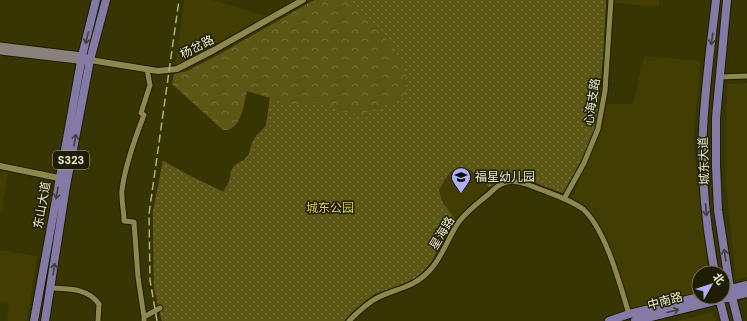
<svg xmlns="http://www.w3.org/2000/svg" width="747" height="321" font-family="'DM Sans','Noto Sans SC',sans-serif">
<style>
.built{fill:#413d03}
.forest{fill:url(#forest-crowns)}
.park{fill:url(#park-dots)}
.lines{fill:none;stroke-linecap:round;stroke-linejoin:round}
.minor-casing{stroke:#1e1c00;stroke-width:7}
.tertiary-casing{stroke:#1e1c00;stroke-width:8}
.secondary-casing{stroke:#1e1c00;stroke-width:9}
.primary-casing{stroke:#1e1c00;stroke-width:10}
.minor{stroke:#8d884d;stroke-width:5}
.tertiary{stroke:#8d884d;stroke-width:6}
.secondary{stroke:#888179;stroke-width:7}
.primary{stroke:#837ba5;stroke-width:8}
.rail{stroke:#b2b08b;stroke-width:1.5;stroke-dasharray:8 4;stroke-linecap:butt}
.oneway{stroke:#413d3c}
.labels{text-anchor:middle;stroke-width:3;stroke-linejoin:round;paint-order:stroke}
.shield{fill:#1e1c04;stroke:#b0ae91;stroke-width:1}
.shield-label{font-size:11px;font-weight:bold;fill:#eeedce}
.street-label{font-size:12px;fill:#eeedce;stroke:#1e1c04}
.poi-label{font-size:12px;fill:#eeedce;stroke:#1e1c04;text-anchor:start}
.park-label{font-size:12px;fill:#dcd14f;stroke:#1e1c04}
</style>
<defs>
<pattern id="forest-crowns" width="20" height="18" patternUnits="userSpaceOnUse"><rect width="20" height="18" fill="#5c5715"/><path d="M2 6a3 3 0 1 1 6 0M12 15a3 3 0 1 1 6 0" fill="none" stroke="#746f36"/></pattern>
<pattern id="park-dots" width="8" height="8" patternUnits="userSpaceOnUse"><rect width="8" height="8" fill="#5c5715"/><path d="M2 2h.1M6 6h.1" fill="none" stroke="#746f36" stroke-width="1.8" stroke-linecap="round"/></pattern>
</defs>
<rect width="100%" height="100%" fill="#383504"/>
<path class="built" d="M184 0H212L267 16 175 66Z
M616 0H659V7L615 3Z
M644 56 701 61 693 141 709 273H699V293L631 310 620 276 603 230 588 210 571 198 602 130 606 104H633Z
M747 83V277L736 280 725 174 727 84Z
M463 167 470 169 489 187 455 219 442 202 439 190 446 176 456 168Z
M0 171 8 172 0 220Z
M0 250 37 256 27 321H7L9 303 0 302Z
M713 312 716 321H677Z"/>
<path class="forest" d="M314 0H606L603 55 596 127 581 161 563 193 520 177 506 178 489 187C467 164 456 156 439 190L442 202 455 219 431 262 422 272 411 282 374 294 351 313 344 321H162L154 287 153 212 163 161 192 177 224 192 229 182 231 171 235 165 244 160 249 154 252 143 257 135 266 126 270 98 247 91C244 104 241 132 223 130L172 84 174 74 187 71 218 55Z"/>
<path class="park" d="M344 0H606L603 55 596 127 581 161 563 193 520 177 506 178 489 187C467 164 456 156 439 190L442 202 455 219 431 262 422 272 411 282 374 294 351 313 344 321H162L154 287 153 212 163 161 192 177 223 192 229 182 231 171 235 165 244 160 249 154 252 143 257 135 266 126 270 98 291 104 319 102 341 111 360 115 405 97C405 91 407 82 406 75 402 61 383 34 372 24 363 15 353 9 344 0Z"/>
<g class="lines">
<g class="minor-casing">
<path id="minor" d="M720 77 747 76
M564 199 584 163 598 129 605 91 611 0
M51 288C69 289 88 288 99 304L98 321
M144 317 160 308
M144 321V317L138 277 134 222 124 221C124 210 121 200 122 190 125 166 135 138 144 115L141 113 150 85 147 69
M349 321C357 313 367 303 377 298 397 288 414 288 430 270 443 256 448 238 458 223 466 212 479 202 489 194 493 190 499 184 504 183 516 178 530 186 542 190 555 195 571 200 583 209 606 230 620 285 629 314"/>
</g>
<g class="tertiary-casing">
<path id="tertiary" d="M90 60 158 71 177 69 214 50 303 0
M0 166 59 178"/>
</g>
<g class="secondary-casing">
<path id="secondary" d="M0 46 82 56 86 58
M0 51 86 61"/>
</g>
<g class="primary-casing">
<path id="primary" d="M727 0 716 118V166L718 210 730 289 738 321
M715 273C706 226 701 178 703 130 705 87 711 43 716 0
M723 291 747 285
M719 297 725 321
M34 321 82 56 96 0
M45 321 66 186 90 60 106 0
M609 321 629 314 699 297
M635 321 747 293"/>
</g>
<use href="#minor" class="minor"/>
<use href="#tertiary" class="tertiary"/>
<use href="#secondary" class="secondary"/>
<use href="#primary" class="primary"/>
<path class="rail" d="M157 321 150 280 149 214 179 0"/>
</g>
<defs><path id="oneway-shaft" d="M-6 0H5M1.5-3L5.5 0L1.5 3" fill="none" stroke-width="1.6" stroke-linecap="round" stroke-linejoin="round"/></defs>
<g class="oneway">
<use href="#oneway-shaft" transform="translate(87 38) rotate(103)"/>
<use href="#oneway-shaft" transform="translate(712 39) rotate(97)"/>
<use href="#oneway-shaft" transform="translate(75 140) rotate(-79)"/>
<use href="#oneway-shaft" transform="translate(57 193) rotate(100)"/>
<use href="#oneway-shaft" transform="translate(706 210) rotate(86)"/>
<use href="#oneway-shaft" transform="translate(725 255) rotate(-98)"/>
<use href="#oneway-shaft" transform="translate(54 269) rotate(-82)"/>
<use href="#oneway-shaft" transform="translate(673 311) rotate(-15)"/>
</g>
<defs>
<g id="school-pin" transform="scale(1)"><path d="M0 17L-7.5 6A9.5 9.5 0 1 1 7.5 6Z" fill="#b0aefa" stroke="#1e1c04"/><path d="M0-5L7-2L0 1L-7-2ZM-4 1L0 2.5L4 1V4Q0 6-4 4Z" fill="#111"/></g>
</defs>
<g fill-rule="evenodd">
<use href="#school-pin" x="461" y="177"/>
</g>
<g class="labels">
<rect class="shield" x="53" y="151" width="36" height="18" rx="3"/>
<g class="shield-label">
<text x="71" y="164">S323</text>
</g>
<g class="street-label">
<text transform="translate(197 47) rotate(-27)" y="4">杨岔路</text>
<text transform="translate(592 102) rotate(-81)" y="4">心海支路</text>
<text transform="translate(704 161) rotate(-92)" y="4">城东大道</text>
<text transform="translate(42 205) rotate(-80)" y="4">东山大道</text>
<text transform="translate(442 233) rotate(-59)" y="4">星海路</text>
<text transform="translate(665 301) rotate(-15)" y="4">中南路</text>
</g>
<g class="poi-label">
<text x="475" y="181">福星幼儿园</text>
</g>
<g class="park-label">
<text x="330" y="212">城东公园</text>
</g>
</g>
<g transform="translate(711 285) rotate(51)"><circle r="19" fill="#1e1c04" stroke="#717055"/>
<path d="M0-3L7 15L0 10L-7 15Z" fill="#b0aefa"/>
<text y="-6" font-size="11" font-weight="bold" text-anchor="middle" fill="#eeedce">北</text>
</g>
</svg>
